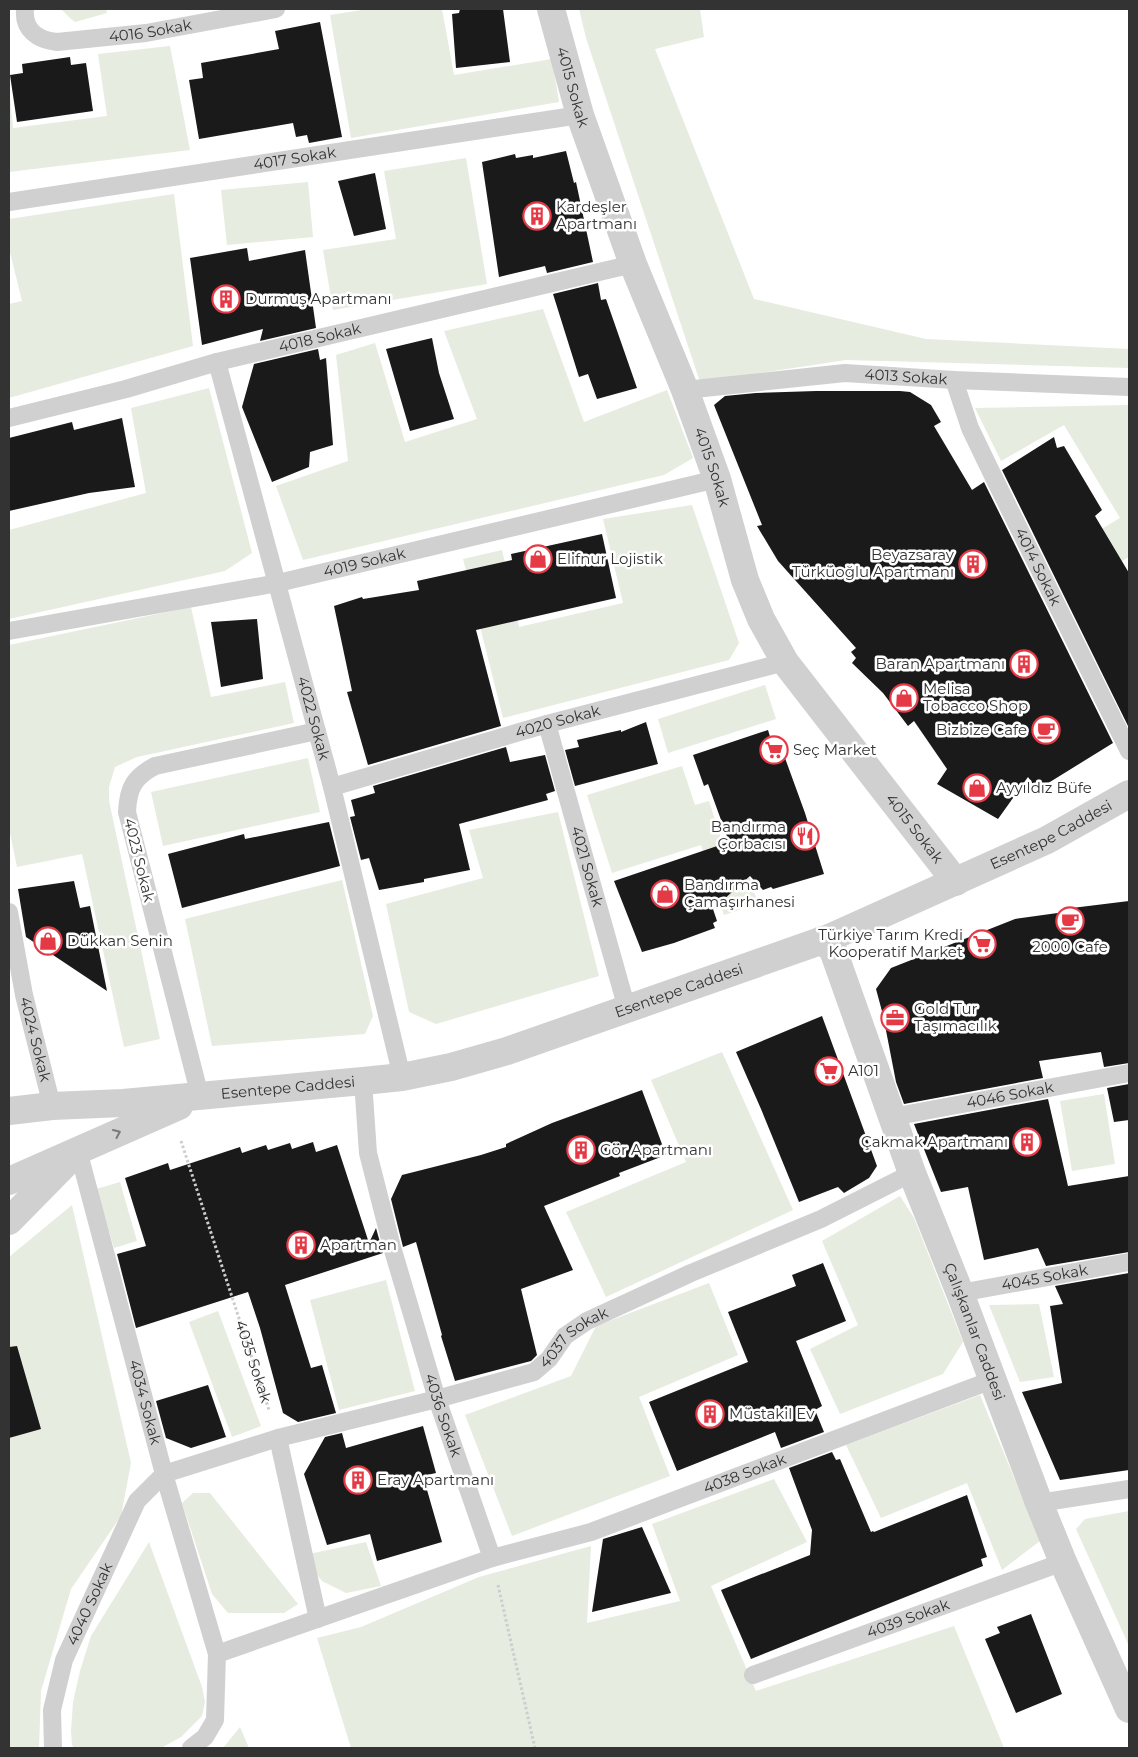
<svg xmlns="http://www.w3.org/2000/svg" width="1138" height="1757" font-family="Montserrat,sans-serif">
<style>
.green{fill:#e6ecdf}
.building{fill:#1a1a1a}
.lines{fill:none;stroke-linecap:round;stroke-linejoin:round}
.path{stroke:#cdcdcd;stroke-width:3;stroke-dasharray:2.5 2.5;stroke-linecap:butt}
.service{stroke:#d0d0d0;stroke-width:18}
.minor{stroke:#d0d0d0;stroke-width:28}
.tertiary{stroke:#d0d0d0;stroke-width:28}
.oneway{stroke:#7a7a7a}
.labels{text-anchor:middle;stroke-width:5;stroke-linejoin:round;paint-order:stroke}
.street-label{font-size:15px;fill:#333;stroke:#fff}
.poi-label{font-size:15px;fill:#333;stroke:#fff;text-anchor:start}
</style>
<rect width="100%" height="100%" fill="#fff"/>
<path class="green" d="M61 9H106L107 13 75 22 70 18Z
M368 9H442L454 75 552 59 559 102 351 138 330 15Z
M579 9H700L704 37 655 49 754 299 926 339 1129 349V368L846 360 700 382 586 38Z
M170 46 190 150 9 172V87L13 128 107 116 98 54Z
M466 158 487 284 333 310 323 250 396 239 384 171Z
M308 182 313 237 227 245 221 190Z
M174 194 193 346 9 398V304L22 301 9 248V219Z
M543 309 584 422 667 390 693 458 664 475 303 560 276 486 348 461 336 355 375 343 405 442 477 419 444 331Z
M209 388 252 553 225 571 9 619V530L146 493 131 408Z
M1129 405V557L1065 594 1053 558 1120 518 1064 425 1001 461 975 408Z
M692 505 739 643 729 660 503 718 463 559 502 550 519 627 623 603 603 519Z
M191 607 211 697 285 682 294 723 137 757 115 767 109 787V801L160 1039 124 1047 82 854 17 867 9 828V645Z
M765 685 776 719 668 753 658 719Z
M308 758 320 812 163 846 151 792Z
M682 766 695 805 709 801 722 842 737 837 758 904 724 915 701 845 612 873 587 795Z
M558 812 599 976 436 1024 409 1012 386 904 483 878 469 830Z
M342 880 373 1016 365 1034 212 1046 185 919Z
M722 1052 793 1210 606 1297 566 1212 686 1162 651 1080Z
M1104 1094 1115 1164 1072 1171 1060 1101Z
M120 1182 137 1241 114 1248 96 1189Z
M900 1196 914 1218 963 1342 943 1374 840 1414 810 1349 858 1325 822 1241Z
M72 1205 131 1463 121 1516 71 1589 41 1691 39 1748H9V1257Z
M386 1280 415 1391 339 1410 310 1300Z
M709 1283 738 1355 639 1397 670 1476 512 1536 465 1415 571 1376 596 1326Z
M1039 1304 1054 1377 1020 1382 989 1305Z
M218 1311 261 1426 232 1437 189 1322Z
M980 1395 1040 1541 1002 1570 967 1483 881 1518 846 1445Z
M774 1479 807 1542 711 1586 756 1691 954 1626 1004 1748H351L317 1638 361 1627 479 1577 591 1546 587 1623 680 1601 652 1524Z
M193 1493H210L298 1604 284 1613H228L212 1594 182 1503Z
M1129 1511V1646L1076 1529 1085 1519Z
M149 1542 202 1687 205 1702 202 1716 181 1737 161 1748H74L72 1745 71 1731 73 1702 80 1671 91 1636Z
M366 1542 381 1586 346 1593 322 1581 311 1567 309 1554Z
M240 1727 249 1748H223Z"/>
<path class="building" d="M460 9H503L510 62 456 68 452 14 459 13Z
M320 22 342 137 309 143 307 135 296 137 293 123 199 139 189 80 203 78 201 63 279 49 275 31Z
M70 57 71 65 86 63 93 111 17 122 10 75 23 73 22 64Z
M566 151 574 183 576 182 593 262 547 273 545 266 499 277 482 162 515 154 516 158 533 155V158Z
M375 173 386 229 354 236 338 181Z
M247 248 249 261 305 250 316 328 260 341 263 329 202 345 190 258Z
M598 283 601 300 606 299 637 388 597 399 588 374 579 377 553 294Z
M432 338 439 373 454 419 410 431 386 349Z
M318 349 320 360 326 358 333 445 310 452 309 467 272 482 242 407 254 364Z
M816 391H900L910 392 931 405 941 422 934 426 972 490 984 482 1113 743 1037 790 1028 777 998 819 937 784 947 769 914 721 908 726 883 693 852 663 856 658 851 652 856 648 778 561 757 526 762 525 714 405 725 396 756 393Z
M122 418 135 487 89 493 9 511V438L72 422 74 430Z
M1054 437 1057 448 1064 446 1102 510 1095 516 1129 573V728L1002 470Z
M602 534 616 598 476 630 501 726 368 765 347 692 352 691 334 606 362 597 363 599 419 590 417 581 512 560 511 554Z
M257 619 263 679 221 687 211 622Z
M646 722 658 764 575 786 565 750 579 747 577 740 621 730V732Z
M768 730 771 740 776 739 785 758 805 813 824 874 773 889 771 887 763 890 750 876 713 909 717 921 713 923 715 928 674 943 642 952 614 881 729 842 708 784 704 786 693 755Z
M506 747 510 762 545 755 555 791 546 794 548 800 459 824 470 870 424 879V882L379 890 369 858 361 860 350 817 355 816 351 800 375 793 373 786Z
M329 822 340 866 182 908 168 854 244 834 245 839Z
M74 881 80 908 90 906 107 991 26 937 18 889Z
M1129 901V1063L1104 1067 1101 1052 1039 1061 1043 1078 904 1104 896 1082 883 1015 876 989 891 968 1015 919 1072 911V908Z
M822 1016 877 1166 869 1178 844 1193 838 1187 799 1202 761 1109 736 1052Z
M1129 1084V1120L1114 1122 1107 1088Z
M642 1090 666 1155 619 1173 620 1176 544 1206 573 1270 521 1289 537 1355 531 1361 455 1381 441 1336 442 1335 416 1242 403 1247 391 1199 402 1175 481 1155 506 1147V1144L552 1123Z
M1048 1099 1068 1186 1129 1176V1252L1046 1266 1038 1248 984 1260 968 1187 941 1192 914 1124Z
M313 1142 316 1152 337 1145 369 1243 376 1228 383 1253 285 1285 311 1368 322 1365 336 1413 298 1422 283 1413 260 1328 248 1292 136 1328 117 1254 146 1246 125 1178 168 1163 170 1170 240 1147 242 1153 266 1145 268 1150 290 1143 292 1149Z
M823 1263 846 1321 796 1341 822 1406 815 1410 824 1432 781 1448 775 1432 677 1471 649 1402 748 1362 728 1312 796 1286 792 1275Z
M1129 1273V1470L1060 1480 1022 1392 1062 1383 1050 1306 1063 1304 1055 1286Z
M17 1346 41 1429 9 1438V1347Z
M208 1385 226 1437 191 1448 166 1438 156 1401Z
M423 1426 436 1473 423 1476 442 1542 377 1561 370 1534 327 1545 304 1474 325 1437 342 1433 346 1448Z
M832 1452 836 1460 840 1459 871 1532 873 1531 874 1532 967 1495 987 1557 981 1559 983 1566 751 1659 721 1590 810 1555 812 1530 789 1468Z
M642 1527 671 1593 592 1612 603 1539Z
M1031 1614 1062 1694 1016 1713 985 1639 1000 1633 997 1627Z"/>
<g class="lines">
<g class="path">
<path id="s1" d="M181 1141 269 1410"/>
<path d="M498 1585 535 1748"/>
</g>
<g class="service">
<path id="s2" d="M25 9C23 30 38 40 57 42L146 33 276 9"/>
<path id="s3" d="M9 202 580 115"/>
<path id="s4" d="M217 362 332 787 402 1077"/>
<path id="s5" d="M954 380 970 428 996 482 1129 751"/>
<path id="s6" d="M685 390 845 373 954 380 1129 387"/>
<path id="s7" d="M9 418 126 389 217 362 633 264"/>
<path id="s8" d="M9 631 278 583 717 479"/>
<path id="s9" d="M547 724 627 1009"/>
<path id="s10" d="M332 787 547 724 785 662"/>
<path id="s11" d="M9 912 24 995 52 1106"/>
<path id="s12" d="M363 1081 368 1153 392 1247 437 1399 492 1558"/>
<path d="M200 1096 127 812C128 788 134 777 155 766L317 731"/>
<path id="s13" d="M892 1117 1129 1073"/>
<path id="s14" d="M78 1150 164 1474 217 1654 215 1720 205 1737 191 1748"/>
<path id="s15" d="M960 1293 1129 1262"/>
<path d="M278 1438 318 1619"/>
<path d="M1039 1503 1129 1489"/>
<path id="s16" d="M217 1654 492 1558 591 1532 992 1380"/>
<path id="s17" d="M753 1675 1063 1562"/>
<path id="s18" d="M53 1748 52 1710 64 1660 137 1501 164 1474 278 1438 437 1399 534 1372 549 1359 565 1336 587 1321 691 1273 821 1219 912 1173"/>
</g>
<path class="minor" id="s19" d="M551 9 580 115 633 264 685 390 717 479 745 580 761 619 785 662 956 882"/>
<g class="tertiary">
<path id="s20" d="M822 940 833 950 912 1173 960 1293 1039 1503 1063 1562 1129 1709"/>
<path id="s21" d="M9 1111 52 1106 123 1103 363 1081 402 1077 451 1067 507 1051 829 938 1047 840 1129 794"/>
<path d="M9 1181 179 1106"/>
<path d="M9 1221 69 1160"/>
</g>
</g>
<defs><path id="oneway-chevron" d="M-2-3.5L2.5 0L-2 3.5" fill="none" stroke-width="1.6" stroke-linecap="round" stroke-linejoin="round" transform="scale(1.25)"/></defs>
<use class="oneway" href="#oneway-chevron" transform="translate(117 1133) rotate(-24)"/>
<defs>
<g id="building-ring" transform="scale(1.4375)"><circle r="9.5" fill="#fff" stroke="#e63946" stroke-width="1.5"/><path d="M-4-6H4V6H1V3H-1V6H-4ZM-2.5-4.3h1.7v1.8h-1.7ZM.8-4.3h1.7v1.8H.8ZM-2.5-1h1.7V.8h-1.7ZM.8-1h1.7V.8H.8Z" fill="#e63946"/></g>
<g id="shop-ring" transform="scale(1.4375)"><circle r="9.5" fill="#fff" stroke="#e63946" stroke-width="1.5"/><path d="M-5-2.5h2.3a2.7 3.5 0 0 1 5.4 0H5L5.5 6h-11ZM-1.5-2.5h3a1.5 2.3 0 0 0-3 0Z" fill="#e63946"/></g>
<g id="cafe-ring" transform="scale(1.4375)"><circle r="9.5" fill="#fff" stroke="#e63946" stroke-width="1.5"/><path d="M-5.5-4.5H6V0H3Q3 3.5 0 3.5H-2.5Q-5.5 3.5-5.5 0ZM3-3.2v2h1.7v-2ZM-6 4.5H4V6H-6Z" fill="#e63946"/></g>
<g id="supermarket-ring" transform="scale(1.4375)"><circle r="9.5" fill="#fff" stroke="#e63946" stroke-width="1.5"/><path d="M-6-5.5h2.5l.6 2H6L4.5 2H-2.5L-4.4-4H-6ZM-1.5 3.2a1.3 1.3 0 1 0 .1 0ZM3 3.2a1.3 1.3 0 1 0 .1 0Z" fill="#e63946"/></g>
<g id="restaurant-ring" transform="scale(1.4375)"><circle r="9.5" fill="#fff" stroke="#e63946" stroke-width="1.5"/><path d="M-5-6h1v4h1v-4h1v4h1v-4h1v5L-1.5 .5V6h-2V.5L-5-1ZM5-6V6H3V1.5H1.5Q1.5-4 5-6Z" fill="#e63946"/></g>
<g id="office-ring" transform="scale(1.4375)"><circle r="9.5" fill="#fff" stroke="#e63946" stroke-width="1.5"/><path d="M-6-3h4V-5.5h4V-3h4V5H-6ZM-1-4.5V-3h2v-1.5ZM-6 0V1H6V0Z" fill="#e63946"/></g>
</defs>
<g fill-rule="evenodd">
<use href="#building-ring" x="537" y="216"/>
<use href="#building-ring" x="226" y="299"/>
<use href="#shop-ring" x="538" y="559"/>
<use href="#building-ring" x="973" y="564"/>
<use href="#building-ring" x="1024" y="664"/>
<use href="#shop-ring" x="904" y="698"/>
<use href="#cafe-ring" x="1046" y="730"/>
<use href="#supermarket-ring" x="774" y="750"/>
<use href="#shop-ring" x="977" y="788"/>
<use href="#restaurant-ring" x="805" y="836"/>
<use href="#shop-ring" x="665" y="894"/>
<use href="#cafe-ring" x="1070" y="921"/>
<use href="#shop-ring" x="48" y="941"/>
<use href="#supermarket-ring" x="982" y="944"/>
<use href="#office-ring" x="895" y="1018"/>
<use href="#supermarket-ring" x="829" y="1071"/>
<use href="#building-ring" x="1027" y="1142"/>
<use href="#building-ring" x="581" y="1150"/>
<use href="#building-ring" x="301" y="1245"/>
<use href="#building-ring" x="710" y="1414"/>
<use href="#building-ring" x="358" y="1480"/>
</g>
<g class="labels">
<g class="street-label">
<text dy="5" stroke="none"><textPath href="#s2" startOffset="146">4016 Sokak</textPath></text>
<text dy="5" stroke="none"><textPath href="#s19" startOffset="81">4015 Sokak</textPath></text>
<text dy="5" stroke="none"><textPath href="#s3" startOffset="289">4017 Sokak</textPath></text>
<text dy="5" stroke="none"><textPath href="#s7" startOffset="321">4018 Sokak</textPath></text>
<text dy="5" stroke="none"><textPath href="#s6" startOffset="222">4013 Sokak</textPath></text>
<text dy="5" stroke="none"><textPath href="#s19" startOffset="486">4015 Sokak</textPath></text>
<text dy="5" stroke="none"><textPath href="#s8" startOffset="362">4019 Sokak</textPath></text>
<text dy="5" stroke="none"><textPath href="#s5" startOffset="205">4014 Sokak</textPath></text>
<text dy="5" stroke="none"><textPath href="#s4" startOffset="369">4022 Sokak</textPath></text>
<text dy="5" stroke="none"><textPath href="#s10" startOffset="235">4020 Sokak</textPath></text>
<text dy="5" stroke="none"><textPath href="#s19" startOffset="906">4015 Sokak</textPath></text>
<text dy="5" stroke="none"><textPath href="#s21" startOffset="1089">Esentepe Caddesi</textPath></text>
<text transform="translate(139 860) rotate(76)" y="5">4023 Sokak</text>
<text dy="5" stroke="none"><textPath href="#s9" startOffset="148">4021 Sokak</textPath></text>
<text dy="5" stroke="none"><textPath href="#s21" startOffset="685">Esentepe Caddesi</textPath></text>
<text dy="5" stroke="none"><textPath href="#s11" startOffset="130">4024 Sokak</textPath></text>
<text dy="5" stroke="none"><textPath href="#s21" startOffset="280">Esentepe Caddesi</textPath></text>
<text dy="5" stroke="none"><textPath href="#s13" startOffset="120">4046 Sokak</textPath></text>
<text dy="5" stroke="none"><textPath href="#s15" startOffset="86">4045 Sokak</textPath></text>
<text dy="5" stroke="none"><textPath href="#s20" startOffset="422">Çalışkanlar Caddesi</textPath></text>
<text dy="5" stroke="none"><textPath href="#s18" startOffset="740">4037 Sokak</textPath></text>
<text dy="5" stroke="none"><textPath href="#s1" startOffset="232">4035 Sokak</textPath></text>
<text dy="5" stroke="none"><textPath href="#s14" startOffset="261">4034 Sokak</textPath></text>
<text dy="5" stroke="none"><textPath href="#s12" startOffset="345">4036 Sokak</textPath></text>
<text dy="5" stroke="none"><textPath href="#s16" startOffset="558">4038 Sokak</textPath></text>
<text dy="5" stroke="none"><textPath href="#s18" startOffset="151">4040 Sokak</textPath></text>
<text dy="5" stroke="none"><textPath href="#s17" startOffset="165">4039 Sokak</textPath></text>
</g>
<g class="poi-label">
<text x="556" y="212">Kardeşler<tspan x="556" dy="17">Apartmanı</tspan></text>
<text x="245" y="304">Durmuş Apartmanı</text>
<text x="954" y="560" text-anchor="end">Beyazsaray<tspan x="954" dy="17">Türküoğlu Apartmanı</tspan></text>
<text x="557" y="564">Elifnur Lojistik</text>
<text x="1005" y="669" text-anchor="end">Baran Apartmanı</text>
<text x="923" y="694">Melisa<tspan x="923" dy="17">Tobacco Shop</tspan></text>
<text x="1027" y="735" text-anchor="end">Bizbize Cafe</text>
<text x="793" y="755">Seç Market</text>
<text x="996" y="793">Ayyıldız Büfe</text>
<text x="786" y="832" text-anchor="end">Bandırma<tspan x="786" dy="17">Çorbacısı</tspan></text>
<text x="684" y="890">Bandırma<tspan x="684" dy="17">Çamaşırhanesi</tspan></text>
<text x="963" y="940" text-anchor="end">Türkiye Tarım Kredi<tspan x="963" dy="17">Kooperatif Market</tspan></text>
<text x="67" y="946">Dükkan Senin</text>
<text x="1070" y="952" text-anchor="middle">2000 Cafe</text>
<text x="914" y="1014">Gold Tur<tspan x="914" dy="17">Taşımacılık</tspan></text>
<text x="848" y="1076">A101</text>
<text x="1008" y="1147" text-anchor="end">Çakmak Apartmanı</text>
<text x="600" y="1155">Gör Apartmanı</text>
<text x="320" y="1250">Apartman</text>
<text x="729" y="1419">Müstakil Ev</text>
<text x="377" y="1485">Eray Apartmanı</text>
</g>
</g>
<rect width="1138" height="1757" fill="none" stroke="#333333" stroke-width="20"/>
</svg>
